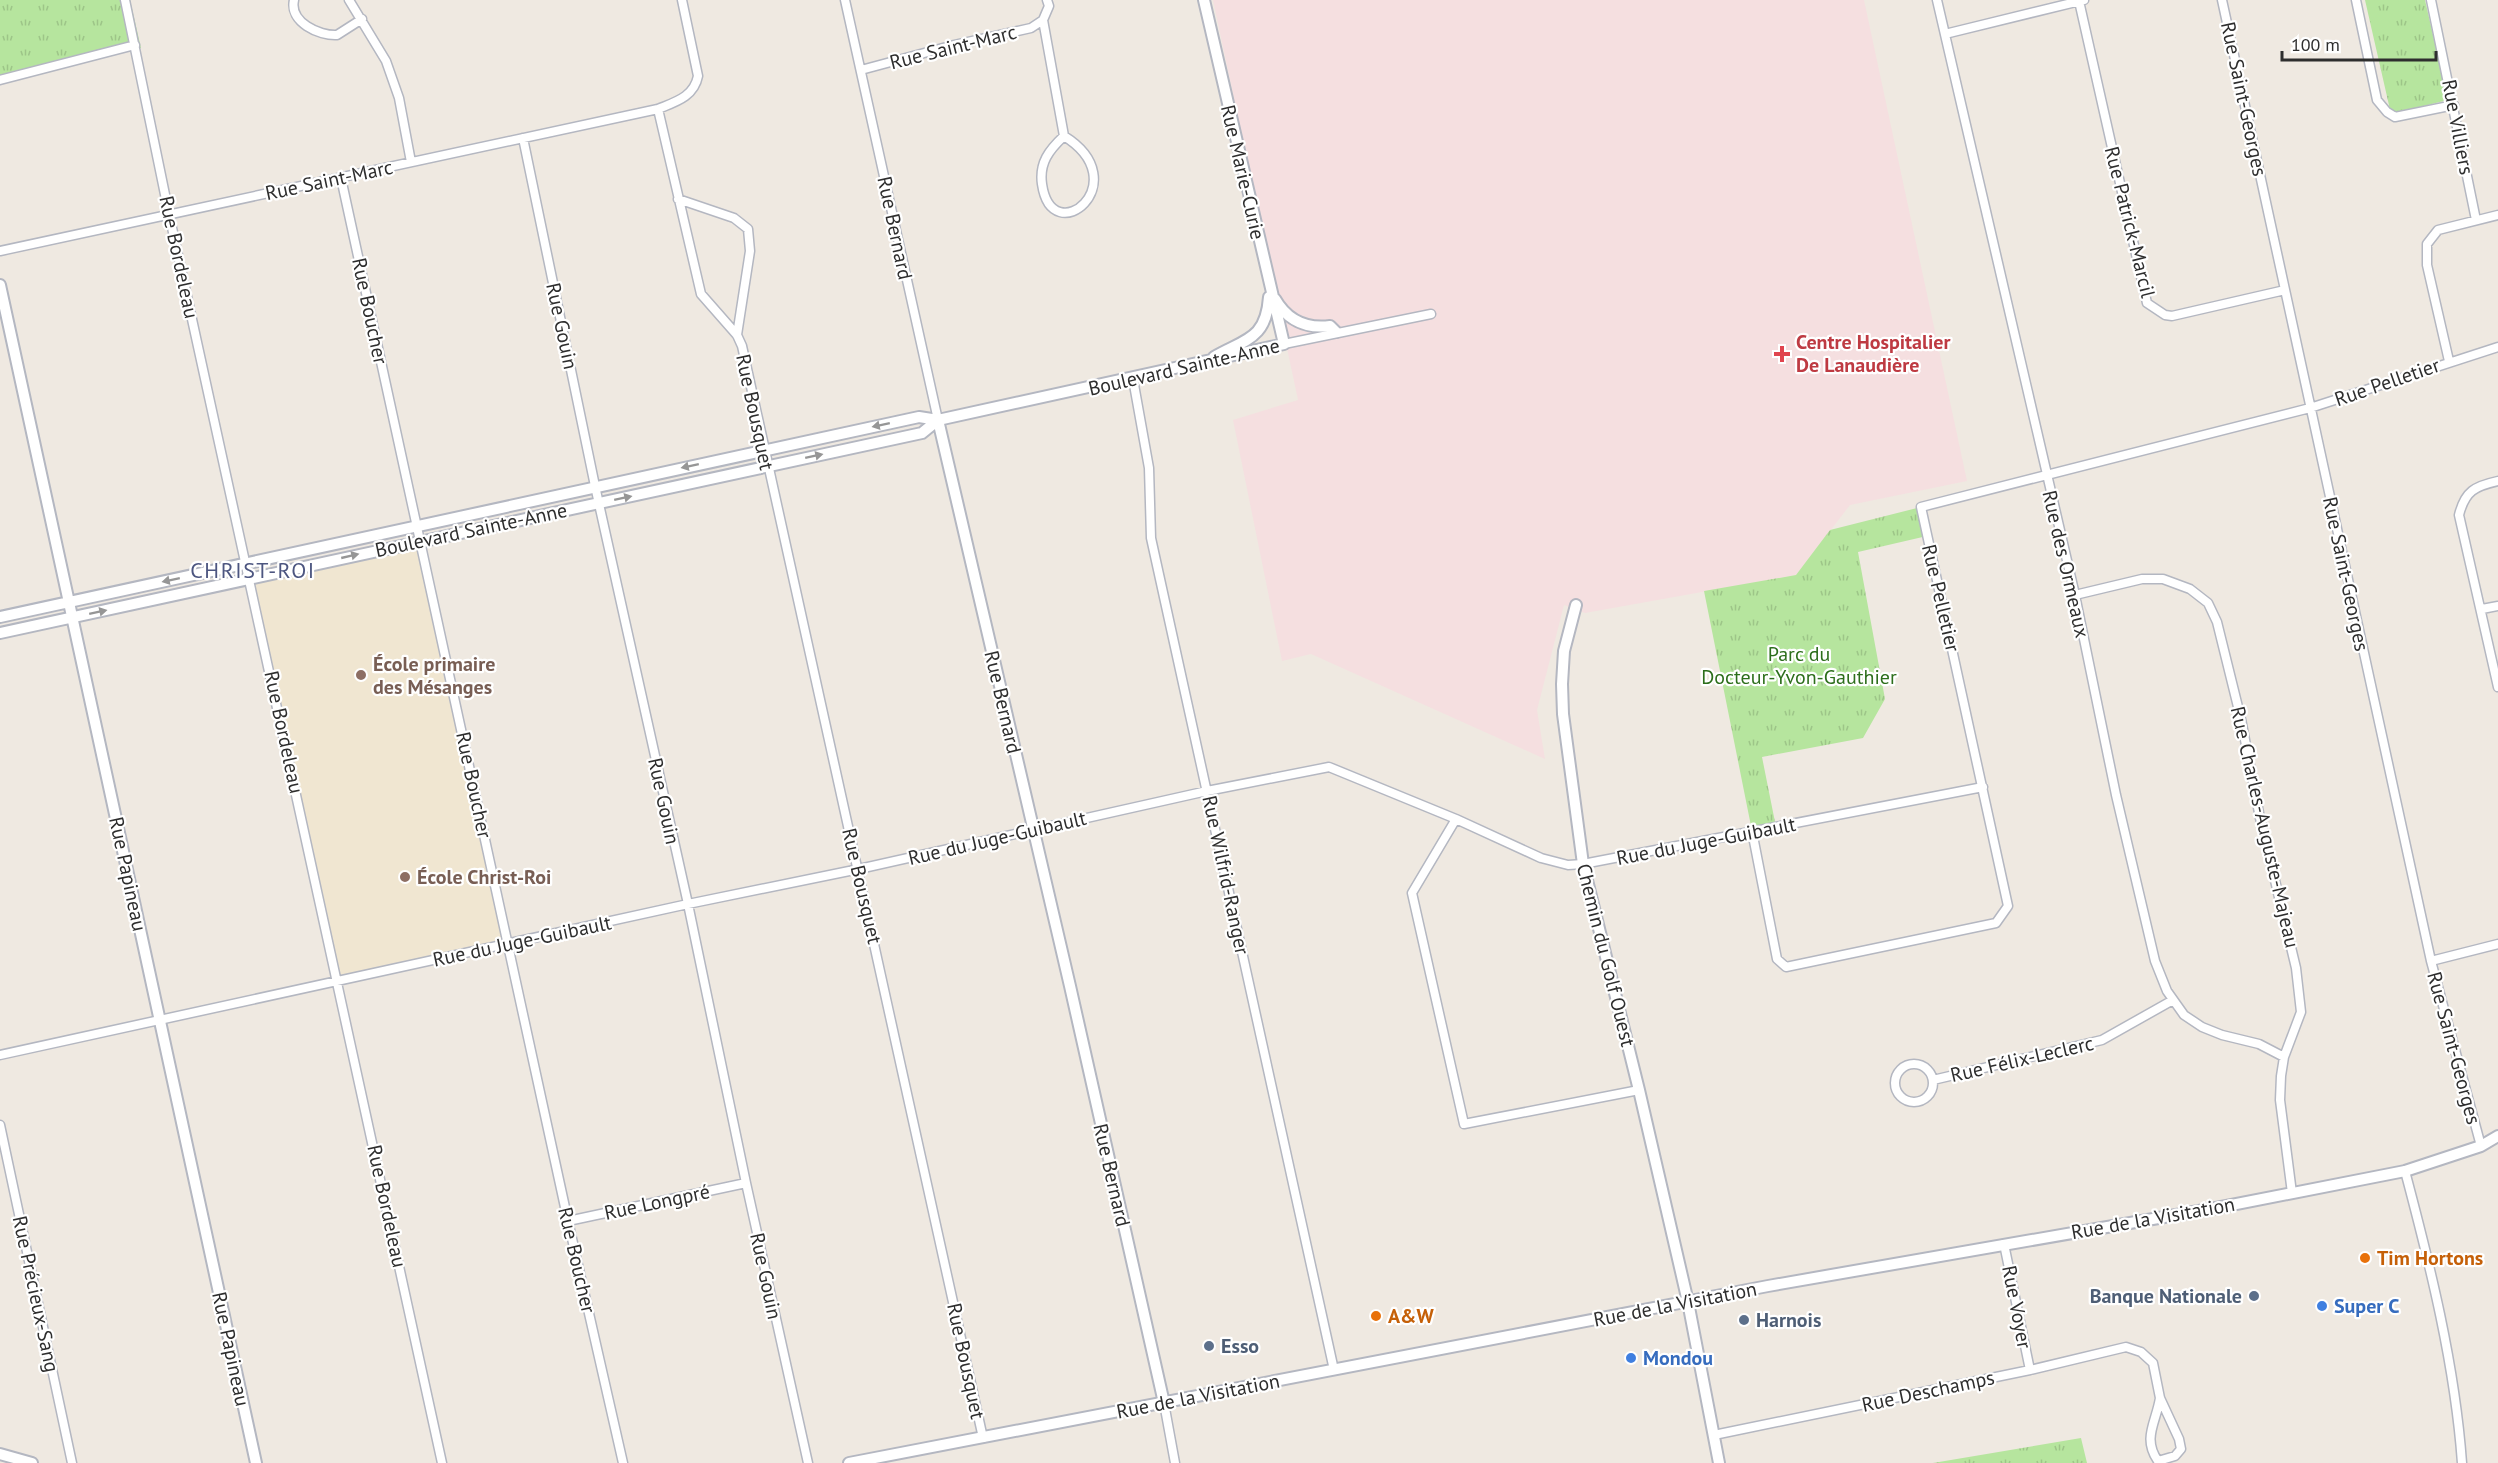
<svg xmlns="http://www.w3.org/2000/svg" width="2498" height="1463" font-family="'PT Sans',sans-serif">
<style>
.education{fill:#f0e6d1}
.medical{fill:#f5dfe0}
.grass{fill:url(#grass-tufts)}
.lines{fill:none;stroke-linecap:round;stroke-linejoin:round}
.minor-casing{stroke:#b4b7c1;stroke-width:11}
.tertiary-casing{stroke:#b4b7c1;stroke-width:14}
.secondary-casing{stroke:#b4b7c1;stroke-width:14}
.minor{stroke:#fff;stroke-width:8}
.tertiary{stroke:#fff;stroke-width:10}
.secondary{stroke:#fff;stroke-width:10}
.oneway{fill:#969696}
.health-dot{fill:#e0444e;stroke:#fff;stroke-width:2}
.education-dot{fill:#8d6e63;stroke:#fff;stroke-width:2}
.food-dot{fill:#e8710a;stroke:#fff;stroke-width:2}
.service-dot{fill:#5c6f8a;stroke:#fff;stroke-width:2}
.shop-dot{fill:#3f7fe0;stroke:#fff;stroke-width:2}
.labels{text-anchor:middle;stroke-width:4.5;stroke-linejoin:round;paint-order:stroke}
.street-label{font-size:20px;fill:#2e2e2e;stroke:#fff}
.health-label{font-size:20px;font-weight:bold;fill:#be3a42;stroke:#fff;text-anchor:start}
.park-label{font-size:20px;fill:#2c6e1b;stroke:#fff}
.education-label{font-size:20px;font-weight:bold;fill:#785e54;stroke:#fff;text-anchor:start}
.food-label{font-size:20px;font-weight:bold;fill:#c56008;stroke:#fff;text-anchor:start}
.service-label{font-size:20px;font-weight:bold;fill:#4e5e75;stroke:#fff;text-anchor:start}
.shop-label{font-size:20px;font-weight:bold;fill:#366cbe;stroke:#fff;text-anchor:start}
.quarter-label{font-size:22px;letter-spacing:1.5px;fill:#4d5680;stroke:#fff}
</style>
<defs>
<pattern id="grass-tufts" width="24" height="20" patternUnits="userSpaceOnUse" patternTransform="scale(1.5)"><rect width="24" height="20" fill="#b6e59e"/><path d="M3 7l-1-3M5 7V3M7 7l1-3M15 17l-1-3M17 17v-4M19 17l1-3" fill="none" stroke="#9dc588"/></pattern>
</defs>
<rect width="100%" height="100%" fill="#efe9e1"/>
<path class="education" d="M421 541 509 944 339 981 250 579Z"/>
<path class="medical" d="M1213 0H1864L1967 481 1850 505 1796 575 1585 613 1564 605 1537 710 1545 759 1311 654 1282 661 1233 420 1298 400Z"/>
<path class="grass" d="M0 0H130L141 48 0 78Z
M2365 0H2425L2448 100 2391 114Z
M1921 507 1927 536 1858 552 1885 699 1863 738 1762 757 1776 827 1752 831 1704 591 1796 575 1830 530Z
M2081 1438 2087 1463H1933Z"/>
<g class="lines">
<g class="minor-casing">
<path id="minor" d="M125 0 169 214 442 1463
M294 0C289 22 319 36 337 35L362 19
M349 0 386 61 399 98 411 162
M845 0 938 420
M1937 0 2075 595 2116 795 2155 961 2167 991 2184 1015 2202 1027 2222 1035 2259 1044 2284 1057
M2222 0 2431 961 2481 1146
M2356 0 2377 100 2387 112 2395 117 2454 105
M2431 0 2476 220
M2079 1 2147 303 2165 315 2172 316 2285 290
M1043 20 1064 136
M1945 34 2084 0
M861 70 954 45 1031 28 1043 20 1049 6 1047 0
M0 80 135 45
M658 109 701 294 737 335 742 346 983 1438
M1064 136C1138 182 1052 253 1042 184 1039 163 1049 150 1064 136Z
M523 138 595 486 688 904 746 1183 808 1463
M341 178 568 1221 623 1463
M678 199 734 218 748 229 750 251 737 335
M0 251 658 109C675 102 694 97 698 76L682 0
M1284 344 1431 314
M2449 361 2427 265V244L2438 230 2498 215
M1133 379 1149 468 1151 538 1334 1370
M2498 481C2475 486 2465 491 2459 515L2498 687
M2075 595 2142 579H2163L2190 589 2208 603 2217 622 2241 719 2260 818 2296 968 2301 1012 2284 1057 2281 1076 2280 1100 2292 1193
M2482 609 2498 606
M1456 819 1412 893 1464 1124 1639 1090
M1752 831 1777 959 1786 967 1996 923 2008 906 1921 507 2310 408 2498 347
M2431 961 2498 944
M0 1055 688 904 859 869 1207 791 1329 767 1456 819 1541 858 1568 865 1583 864 1983 787
M1895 1083a19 19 0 1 1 38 0a19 19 0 1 1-38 0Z
M1933 1080 2102 1040 2173 1000
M0 1125 72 1463
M2405 1171C2430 1265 2455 1365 2462 1463
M568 1221 746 1183
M2004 1244 2030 1370
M1164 1403 1175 1463
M1714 1435 2030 1370 2126 1347 2141 1352 2153 1363 2160 1398 2179 1439 2181 1449 2175 1456 2158 1461C2142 1438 2156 1423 2160 1398"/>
</g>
<g class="tertiary-casing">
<path id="tertiary" d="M0 285 256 1463
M1275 299C1287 320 1306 329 1330 326L1336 332
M1214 357C1245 339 1266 340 1269 297
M938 420 1070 986 1164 1403
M1576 605 1564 651 1562 684 1563 714 1583 864 1639 1090 1688 1302 1719 1463
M0 617 919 417 938 420 1284 344 1204 0
M0 633 922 433 938 420"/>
</g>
<g class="secondary-casing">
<path id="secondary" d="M0 1454 32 1463
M849 1463 1768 1286 2216 1208 2405 1171 2481 1146 2498 1136"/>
</g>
<use href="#minor" class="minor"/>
<use href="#tertiary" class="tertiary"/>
<use href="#secondary" class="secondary"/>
</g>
<defs><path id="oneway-solid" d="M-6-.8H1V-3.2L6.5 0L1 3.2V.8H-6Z" transform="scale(1.5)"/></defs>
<g class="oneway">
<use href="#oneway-solid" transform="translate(881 425) rotate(168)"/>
<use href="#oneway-solid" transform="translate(814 456) rotate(-12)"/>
<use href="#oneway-solid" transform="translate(690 466) rotate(168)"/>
<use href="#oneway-solid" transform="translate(623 498) rotate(-12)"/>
<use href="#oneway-solid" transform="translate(350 556) rotate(-13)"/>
<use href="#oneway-solid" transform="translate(171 580) rotate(168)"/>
<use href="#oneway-solid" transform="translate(98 612) rotate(-12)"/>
</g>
<path class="health-dot" d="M1779 345h6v6h6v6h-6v6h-6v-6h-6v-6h6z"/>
<g class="education-dot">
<circle cx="361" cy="675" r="6"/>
<circle cx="405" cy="877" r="6"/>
</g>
<g class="food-dot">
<circle cx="2365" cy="1258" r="6"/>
<circle cx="1376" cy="1316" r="6"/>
</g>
<g class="service-dot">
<circle cx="2254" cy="1296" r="6"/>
<circle cx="1744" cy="1320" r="6"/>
<circle cx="1209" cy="1346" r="6"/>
</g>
<g class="shop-dot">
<circle cx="2322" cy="1306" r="6"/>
<circle cx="1631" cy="1358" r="6"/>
</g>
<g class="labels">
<g class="street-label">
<text transform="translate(953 47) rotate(-14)" y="7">Rue Saint-Marc</text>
<text transform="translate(2244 99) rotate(78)" y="7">Rue Saint-Georges</text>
<text transform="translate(2458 127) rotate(79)" y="7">Rue Villiers</text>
<text transform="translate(1243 172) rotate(77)" y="7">Rue Marie-Curie</text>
<text transform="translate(329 180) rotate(-12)" y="7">Rue Saint-Marc</text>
<text transform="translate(2130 222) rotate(76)" y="7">Rue Patrick-Marcil</text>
<text transform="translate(895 228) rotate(78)" y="7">Rue Bernard</text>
<text transform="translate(179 257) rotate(78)" y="7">Rue Bordeleau</text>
<text transform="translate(370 311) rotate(78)" y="7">Rue Boucher</text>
<text transform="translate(562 326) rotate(78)" y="7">Rue Gouin</text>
<text transform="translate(1184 367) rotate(-13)" y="7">Boulevard Sainte-Anne</text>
<text transform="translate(2387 382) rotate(-19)" y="7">Rue Pelletier</text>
<text transform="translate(755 412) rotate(78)" y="7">Rue Bousquet</text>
<text transform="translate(471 530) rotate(-12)" y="7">Boulevard Sainte-Anne</text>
<text transform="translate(2066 564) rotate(77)" y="7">Rue des Ormeaux</text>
<text transform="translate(2346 574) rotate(78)" y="7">Rue Saint-Georges</text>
<text transform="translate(1941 598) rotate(77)" y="7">Rue Pelletier</text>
<text transform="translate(1003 702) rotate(77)" y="7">Rue Bernard</text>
<text transform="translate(284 732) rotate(78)" y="7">Rue Bordeleau</text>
<text transform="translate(474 785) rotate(78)" y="7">Rue Boucher</text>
<text transform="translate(664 801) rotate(78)" y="7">Rue Gouin</text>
<text transform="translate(2265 827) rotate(77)" y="7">Rue Charles-Auguste-Majeau</text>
<text transform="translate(997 838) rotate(-13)" y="7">Rue du Juge-Guibault</text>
<text transform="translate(1706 841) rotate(-11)" y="7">Rue du Juge-Guibault</text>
<text transform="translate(128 874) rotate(78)" y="7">Rue Papineau</text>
<text transform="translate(1226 875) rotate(78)" y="7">Rue Wilfrid-Ranger</text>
<text transform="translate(862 886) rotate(77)" y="7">Rue Bousquet</text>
<text transform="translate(522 941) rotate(-12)" y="7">Rue du Juge-Guibault</text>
<text transform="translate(1606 955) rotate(76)" y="7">Chemin du Golf Ouest</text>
<text transform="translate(2454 1048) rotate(75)" y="7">Rue Saint-Georges</text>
<text transform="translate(2022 1059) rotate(-13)" y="7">Rue Félix-Leclerc</text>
<text transform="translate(1112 1175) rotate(77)" y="7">Rue Bernard</text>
<text transform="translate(657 1202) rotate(-12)" y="7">Rue Longpré</text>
<text transform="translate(387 1206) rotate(78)" y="7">Rue Bordeleau</text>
<text transform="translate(2153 1218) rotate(-10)" y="7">Rue de la Visitation</text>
<text transform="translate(577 1260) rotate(77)" y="7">Rue Boucher</text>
<text transform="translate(766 1276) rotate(78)" y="7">Rue Gouin</text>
<text transform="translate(36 1294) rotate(78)" y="7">Rue Précieux-Sang</text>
<text transform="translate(1675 1304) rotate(-11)" y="7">Rue de la Visitation</text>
<text transform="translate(2017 1307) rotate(79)" y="7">Rue Voyer</text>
<text transform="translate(231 1349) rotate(78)" y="7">Rue Papineau</text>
<text transform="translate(966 1361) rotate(78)" y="7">Rue Bousquet</text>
<text transform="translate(1928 1391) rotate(-12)" y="7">Rue Deschamps</text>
<text transform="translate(1198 1396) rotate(-11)" y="7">Rue de la Visitation</text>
</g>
<g class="health-label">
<text x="1796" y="349">Centre Hospitalier<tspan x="1796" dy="23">De Lanaudière</tspan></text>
</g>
<g class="park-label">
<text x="1799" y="661">Parc du<tspan x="1799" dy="23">Docteur-Yvon-Gauthier</tspan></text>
</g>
<g class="education-label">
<text x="373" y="671">École primaire<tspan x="373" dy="23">des Mésanges</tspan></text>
<text x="417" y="884">École Christ-Roi</text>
</g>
<g class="food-label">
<text x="2377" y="1265">Tim Hortons</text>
<text x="1388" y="1323">A&amp;W</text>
</g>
<g class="service-label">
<text x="2242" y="1303" text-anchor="end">Banque Nationale</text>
<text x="1756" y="1327">Harnois</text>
<text x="1221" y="1353">Esso</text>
</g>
<g class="shop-label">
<text x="2334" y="1313">Super C</text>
<text x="1643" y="1365">Mondou</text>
</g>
<g class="quarter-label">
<text x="253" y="578">CHRIST-ROI</text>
</g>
</g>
<path d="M2282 51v9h154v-9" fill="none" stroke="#2e2e2e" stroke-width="3"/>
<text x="2291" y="51" font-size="18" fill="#2e2e2e" stroke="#ffffff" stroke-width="4.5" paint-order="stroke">100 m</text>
</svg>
